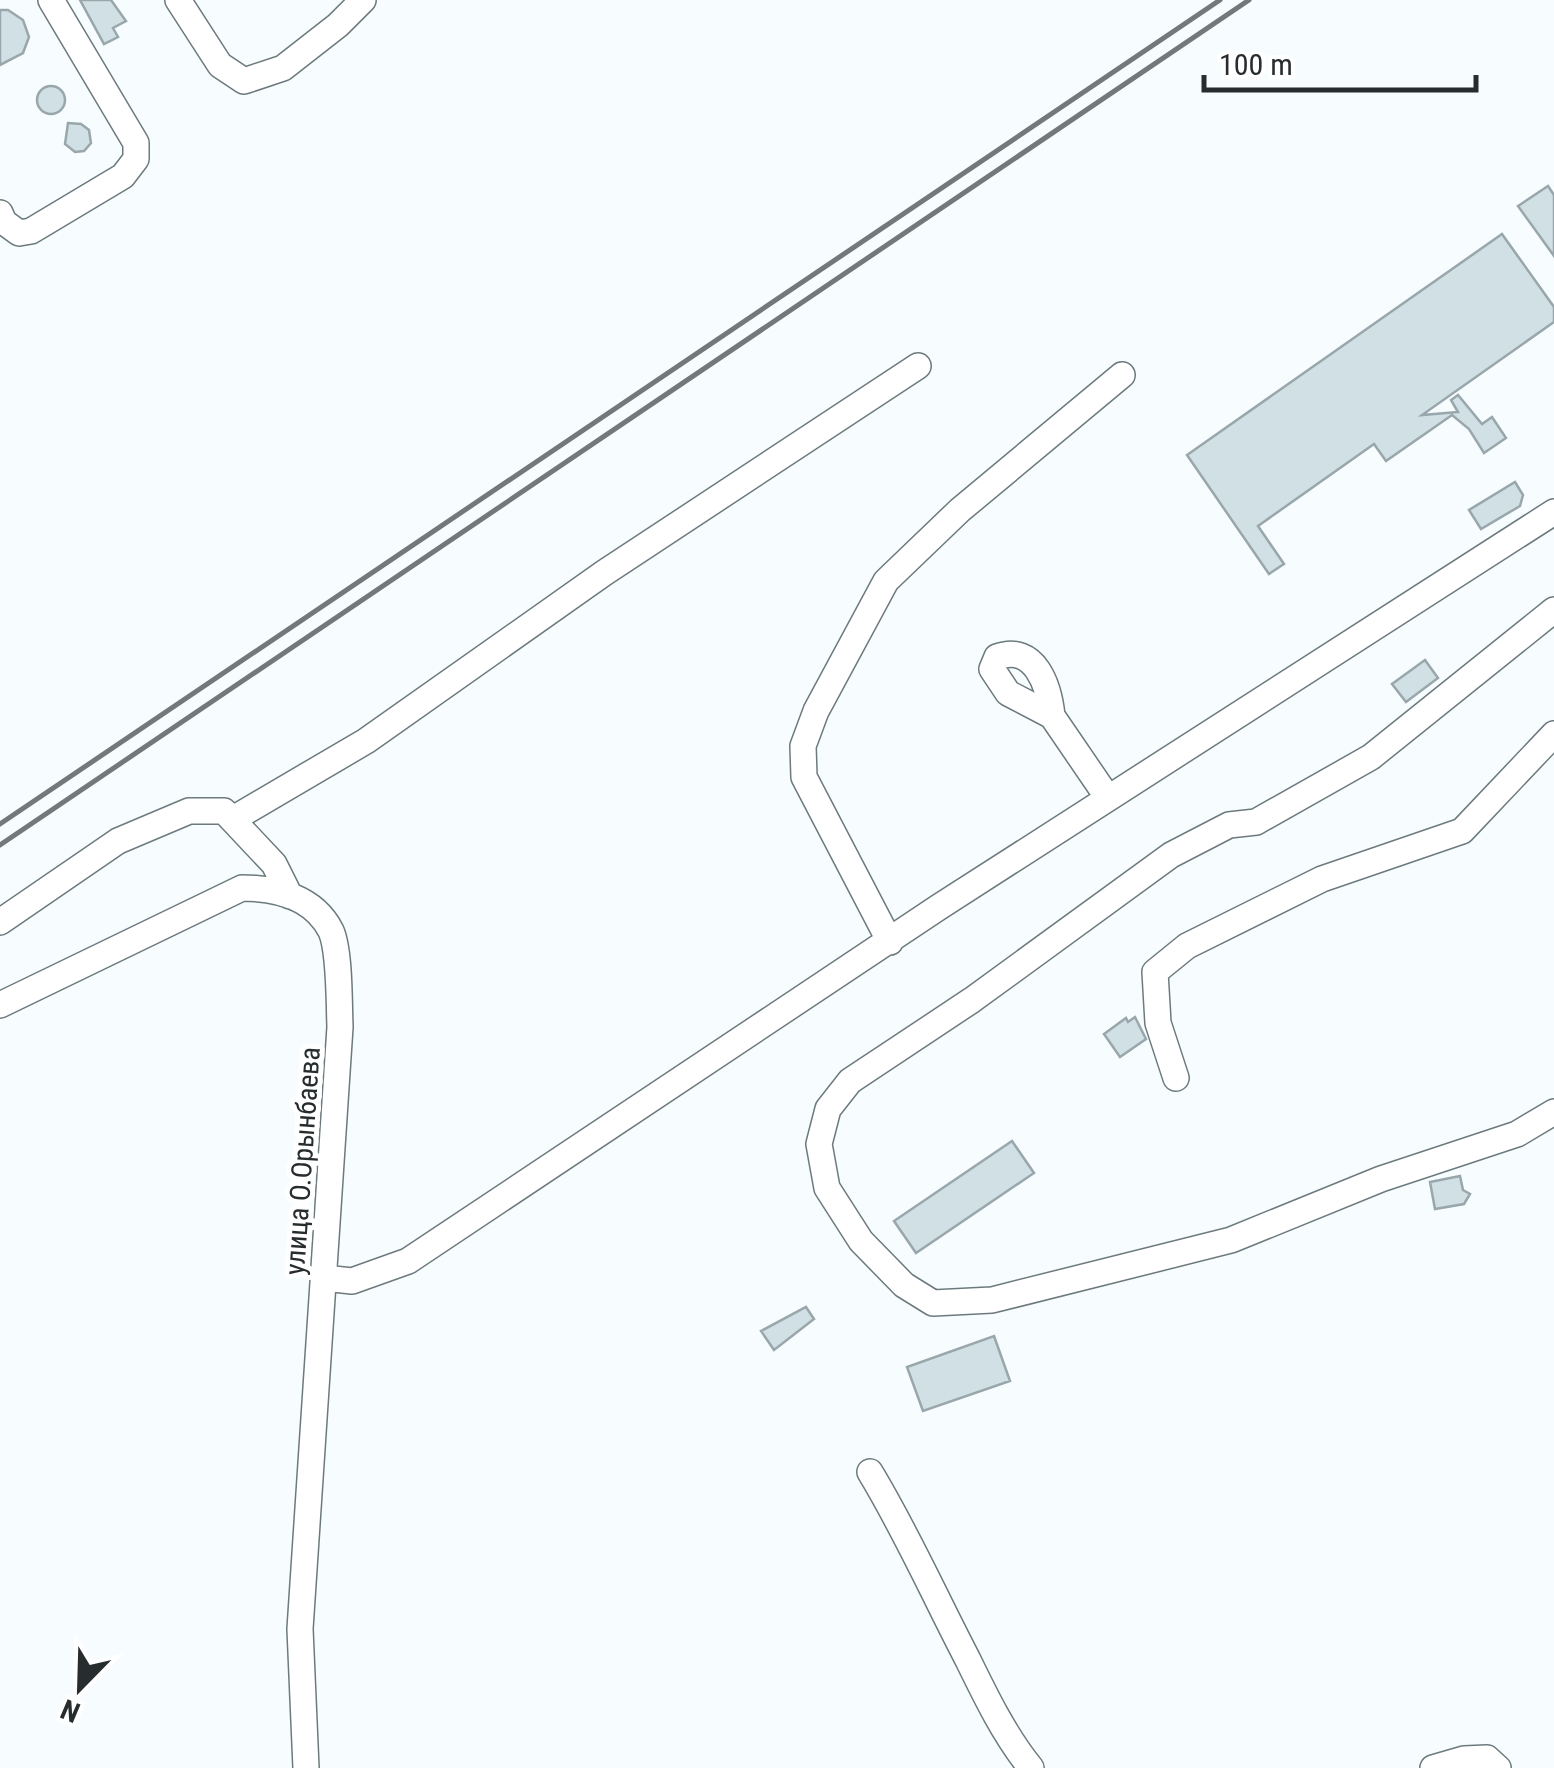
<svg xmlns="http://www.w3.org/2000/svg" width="1554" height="1768" font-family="'Roboto Condensed',sans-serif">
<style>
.building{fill:#d0e0e4;stroke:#99a7ac;stroke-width:2.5}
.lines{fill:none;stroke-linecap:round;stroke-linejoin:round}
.minor-casing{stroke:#6c7a7e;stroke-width:28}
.minor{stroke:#fff;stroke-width:25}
.rail{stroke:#73797b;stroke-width:5}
.labels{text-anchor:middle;stroke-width:10;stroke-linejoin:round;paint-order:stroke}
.street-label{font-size:28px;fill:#272d2e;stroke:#fff}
</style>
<rect width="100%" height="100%" fill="#f7fdff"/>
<path class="building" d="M80 0H111L126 21 113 28 118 37 104 44Z
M0 10H8L23 20 29 37 23 53 0 65Z
M37 100a14 14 0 1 1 28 0a14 14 0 1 1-28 0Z
M68 123 81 124 89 130 91 143 84 151 75 152 65 144Z
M1548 186 1554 195V256L1518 206Z
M1502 234 1554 307V322L1422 415 1458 412 1451 400 1458 395 1482 424 1492 417 1506 438 1484 453 1469 429 1452 415 1386 461 1374 444 1258 526 1284 564 1269 574 1187 455Z
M1515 482 1523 495 1520 506 1481 529 1469 510Z
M1425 660 1438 678 1406 702 1392 684Z
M1135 1017 1146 1039 1120 1057 1104 1034 1126 1018 1128 1022Z
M1012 1141 1034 1173 916 1253 894 1221Z
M1460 1176 1463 1190 1470 1194 1464 1204 1435 1209 1430 1182Z
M806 1307 814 1319 774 1350 761 1331Z
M994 1336 1010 1381 923 1411 907 1367Z"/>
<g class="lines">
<g class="minor-casing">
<path id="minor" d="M178 0 220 65 244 81 283 68 338 25 363 0
M0 213 4 222 19 233 31 231 123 176 136 159V143L51 0
M1554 610 1371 757 1256 822 1229 825 1171 855 972 1000 850 1081 828 1109 819 1144 827 1188 861 1241 904 1285 933 1303 992 1300 1231 1240 1381 1179 1517 1134 1554 1112
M1052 716C1049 686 1035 643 997 657L992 669 1008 693 1052 716 1108 798
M233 819 366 741 604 573 918 366
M0 922 118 841 189 811H224L274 864 290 896
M890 942 804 777 803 746 816 711 886 581 960 510 1122 375
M0 1005 242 888C276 888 314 897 331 931 340 951 339 1004 340 1027L300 1629 306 1768
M1176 1078 1158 1023 1155 972 1187 946 1322 879 1462 831 1554 734
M324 1278 352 1281 408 1261 939 907 1554 512
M870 1472C907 1533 935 1597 968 1660 986 1697 1005 1736 1031 1768
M1433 1768 1464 1759 1487 1758 1498 1768"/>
</g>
<use href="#minor" class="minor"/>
<path class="rail" d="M0 824 1220 0
M0 845 1249 0"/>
</g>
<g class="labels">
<g class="street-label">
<text transform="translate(302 1161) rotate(-86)" y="10">улица О.Орынбаева</text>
</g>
</g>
<g transform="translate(80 1688) rotate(203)" stroke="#ffffff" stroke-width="8" paint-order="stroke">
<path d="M0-8L18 38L0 25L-18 38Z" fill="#272d2e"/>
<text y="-15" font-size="28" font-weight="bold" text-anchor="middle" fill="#272d2e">N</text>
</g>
<path d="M1204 75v15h272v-15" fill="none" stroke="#272d2e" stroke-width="5"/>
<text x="1219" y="75" font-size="30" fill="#272d2e" stroke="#ffffff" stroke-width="8" paint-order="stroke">100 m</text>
</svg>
